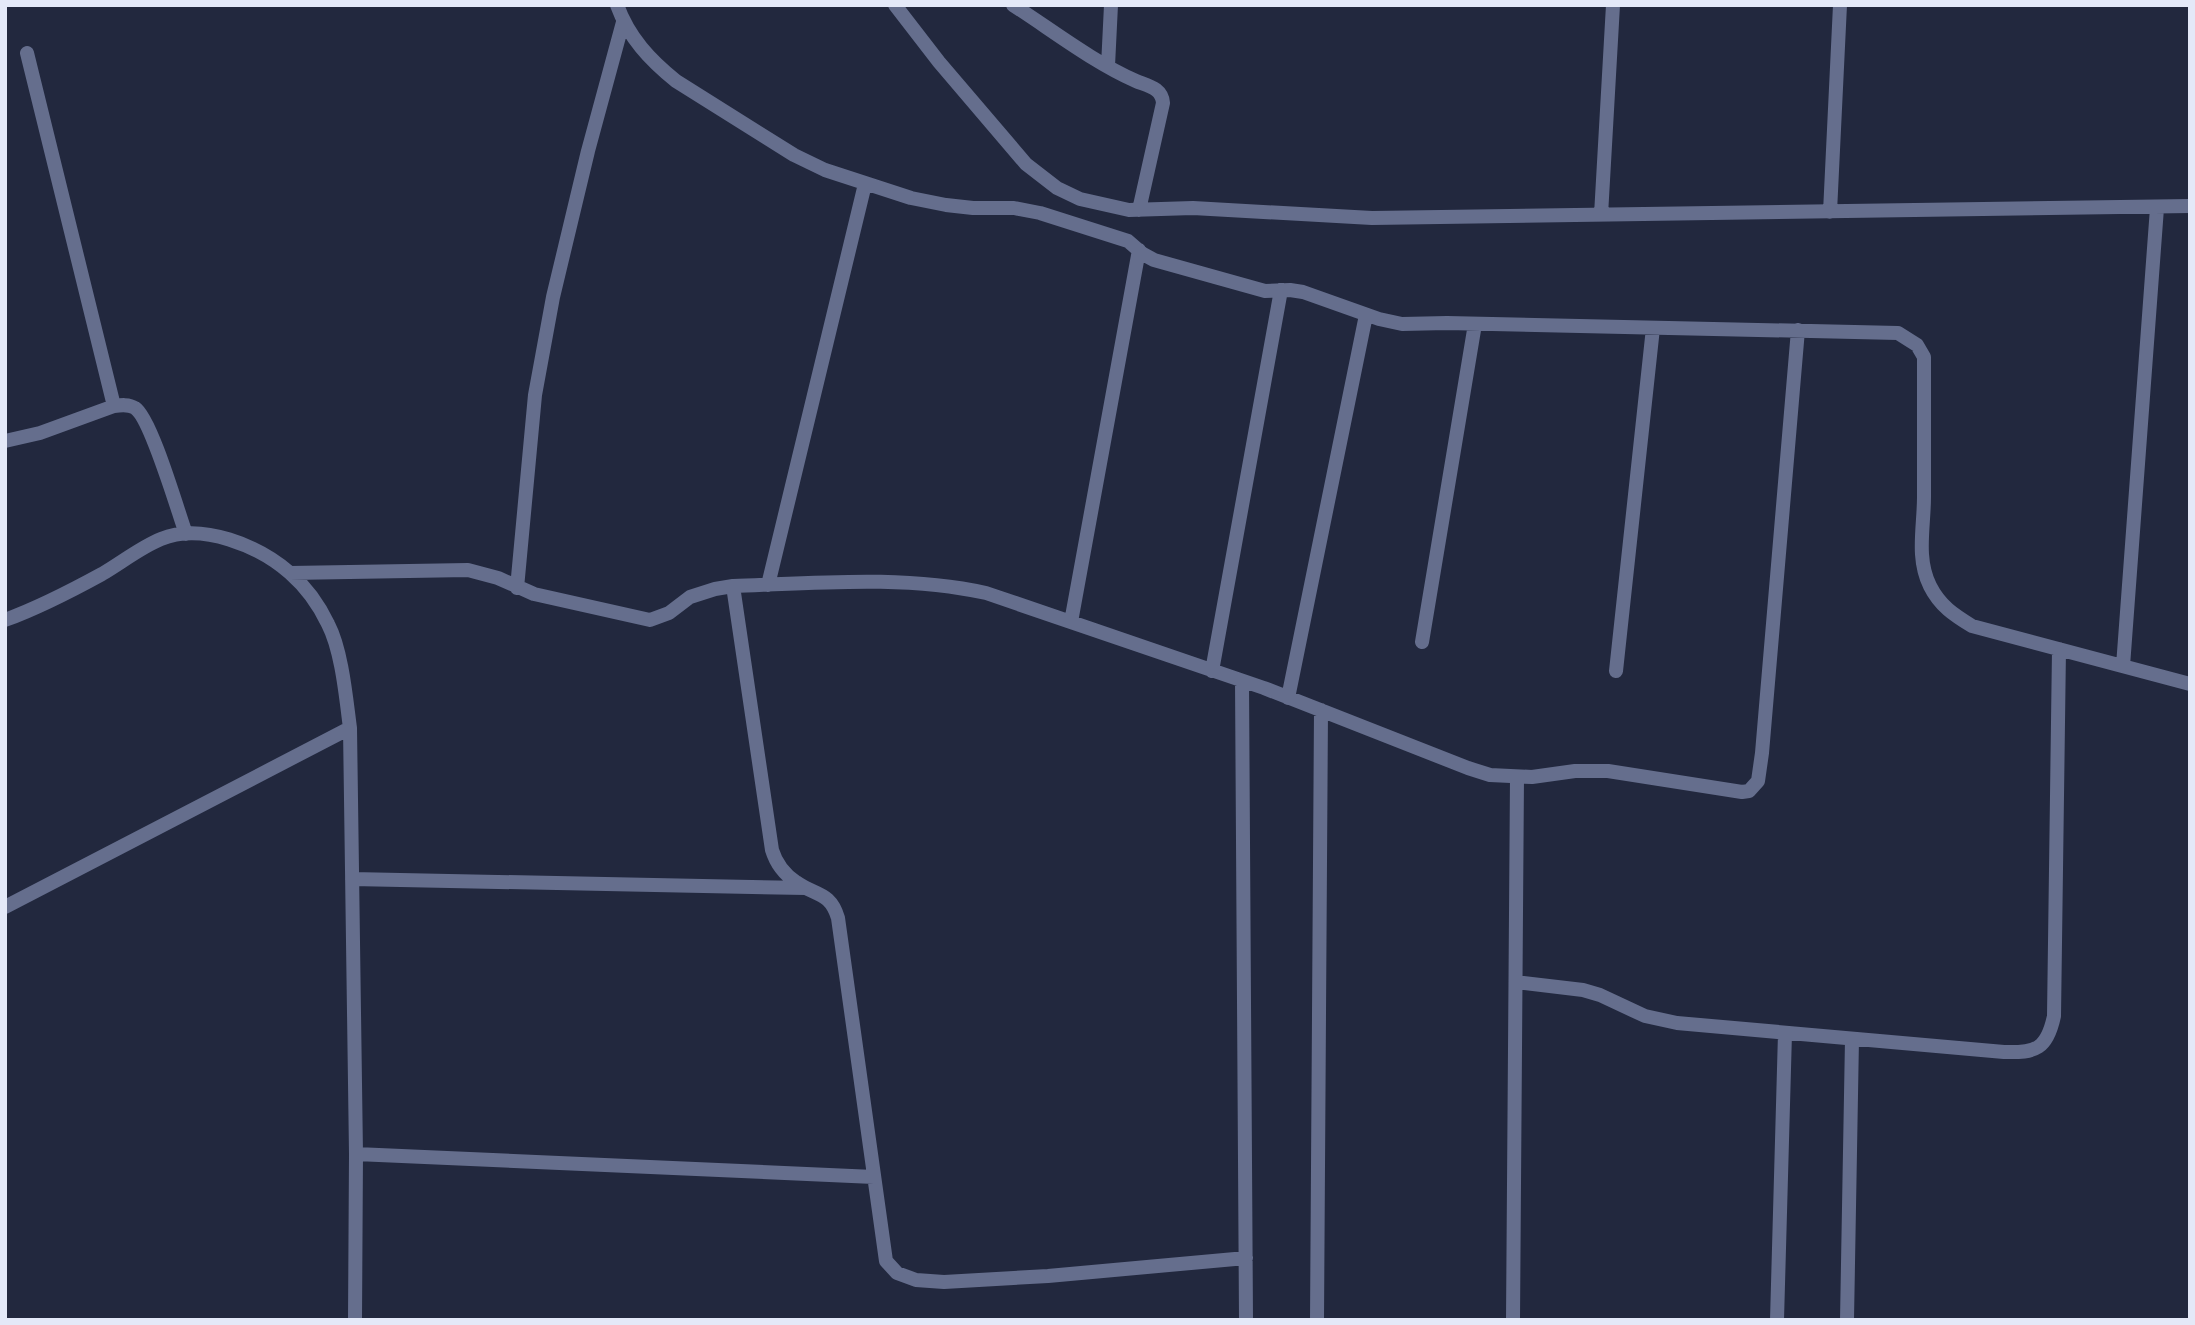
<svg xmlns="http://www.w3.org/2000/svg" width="2195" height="1325" font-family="'Exo 2',sans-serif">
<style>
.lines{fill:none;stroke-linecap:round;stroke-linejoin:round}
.minor{stroke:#656e8d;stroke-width:14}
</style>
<rect width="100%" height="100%" fill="#22283e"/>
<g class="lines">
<path class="minor" d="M617 5C629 38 650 60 676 81L794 155 825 170 911 198 946 205 973 208H1014L1040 213 1128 241 1143 254 1154 260 1265 291 1290 290 1303 292 1379 319 1402 324 1447 323 1898 333 1917 345 1924 357C1924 404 1924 450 1924 497 1924 527 1916 558 1930 586 1940 606 1954 615 1972 626L2190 684
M895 5 939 62 1026 164 1057 188 1080 199 1129 210 1193 208 1372 218 2190 206
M1013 5C1052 30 1093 62 1136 81 1148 86 1162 88 1163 103L1139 210
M27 53 114 406
M1108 66 1111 5
M1830 212 1840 5
M1601 215 1613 5
M5 441 40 433 114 406C121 405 129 404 135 408 151 418 178 512 186 534
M290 573 468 570 498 578 534 594 650 620 669 613 690 597 715 589 733 586C818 583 903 575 986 593L1264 688 1468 768 1490 775 1532 777 1575 771H1608L1742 792 1749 791 1758 781 1762 753 1798 330
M768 585 865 184
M733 586 772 850C776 863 784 874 796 882 815 896 830 891 838 918L886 1261 897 1273 916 1280 944 1282 1048 1276 1246 1258
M517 588 535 395 553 297 588 151 623 22
M5 620C38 608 71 591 102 574 121 563 141 547 161 539 202 522 259 546 290 573 306 587 319 605 328 624 342 651 346 698 350 728L356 1154 355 1320
M1071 622 1139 250
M1422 642 1475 324
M2123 666 2157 208
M1212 671 1281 290
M1616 671 1653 328
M1242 681 1246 1320
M1288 698 1366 315
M352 879 806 888
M5 907 350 728
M1516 982 1583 990 1600 995 1645 1016 1677 1023 2004 1052C2036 1053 2047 1049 2054 1016L2059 649
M356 1154 874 1177
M1317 1320 1321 710
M1513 1320 1517 777
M1777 1320 1785 1033
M1847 1320 1852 1039"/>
</g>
<rect width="2195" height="1325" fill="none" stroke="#e4e9f8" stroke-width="14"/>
</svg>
